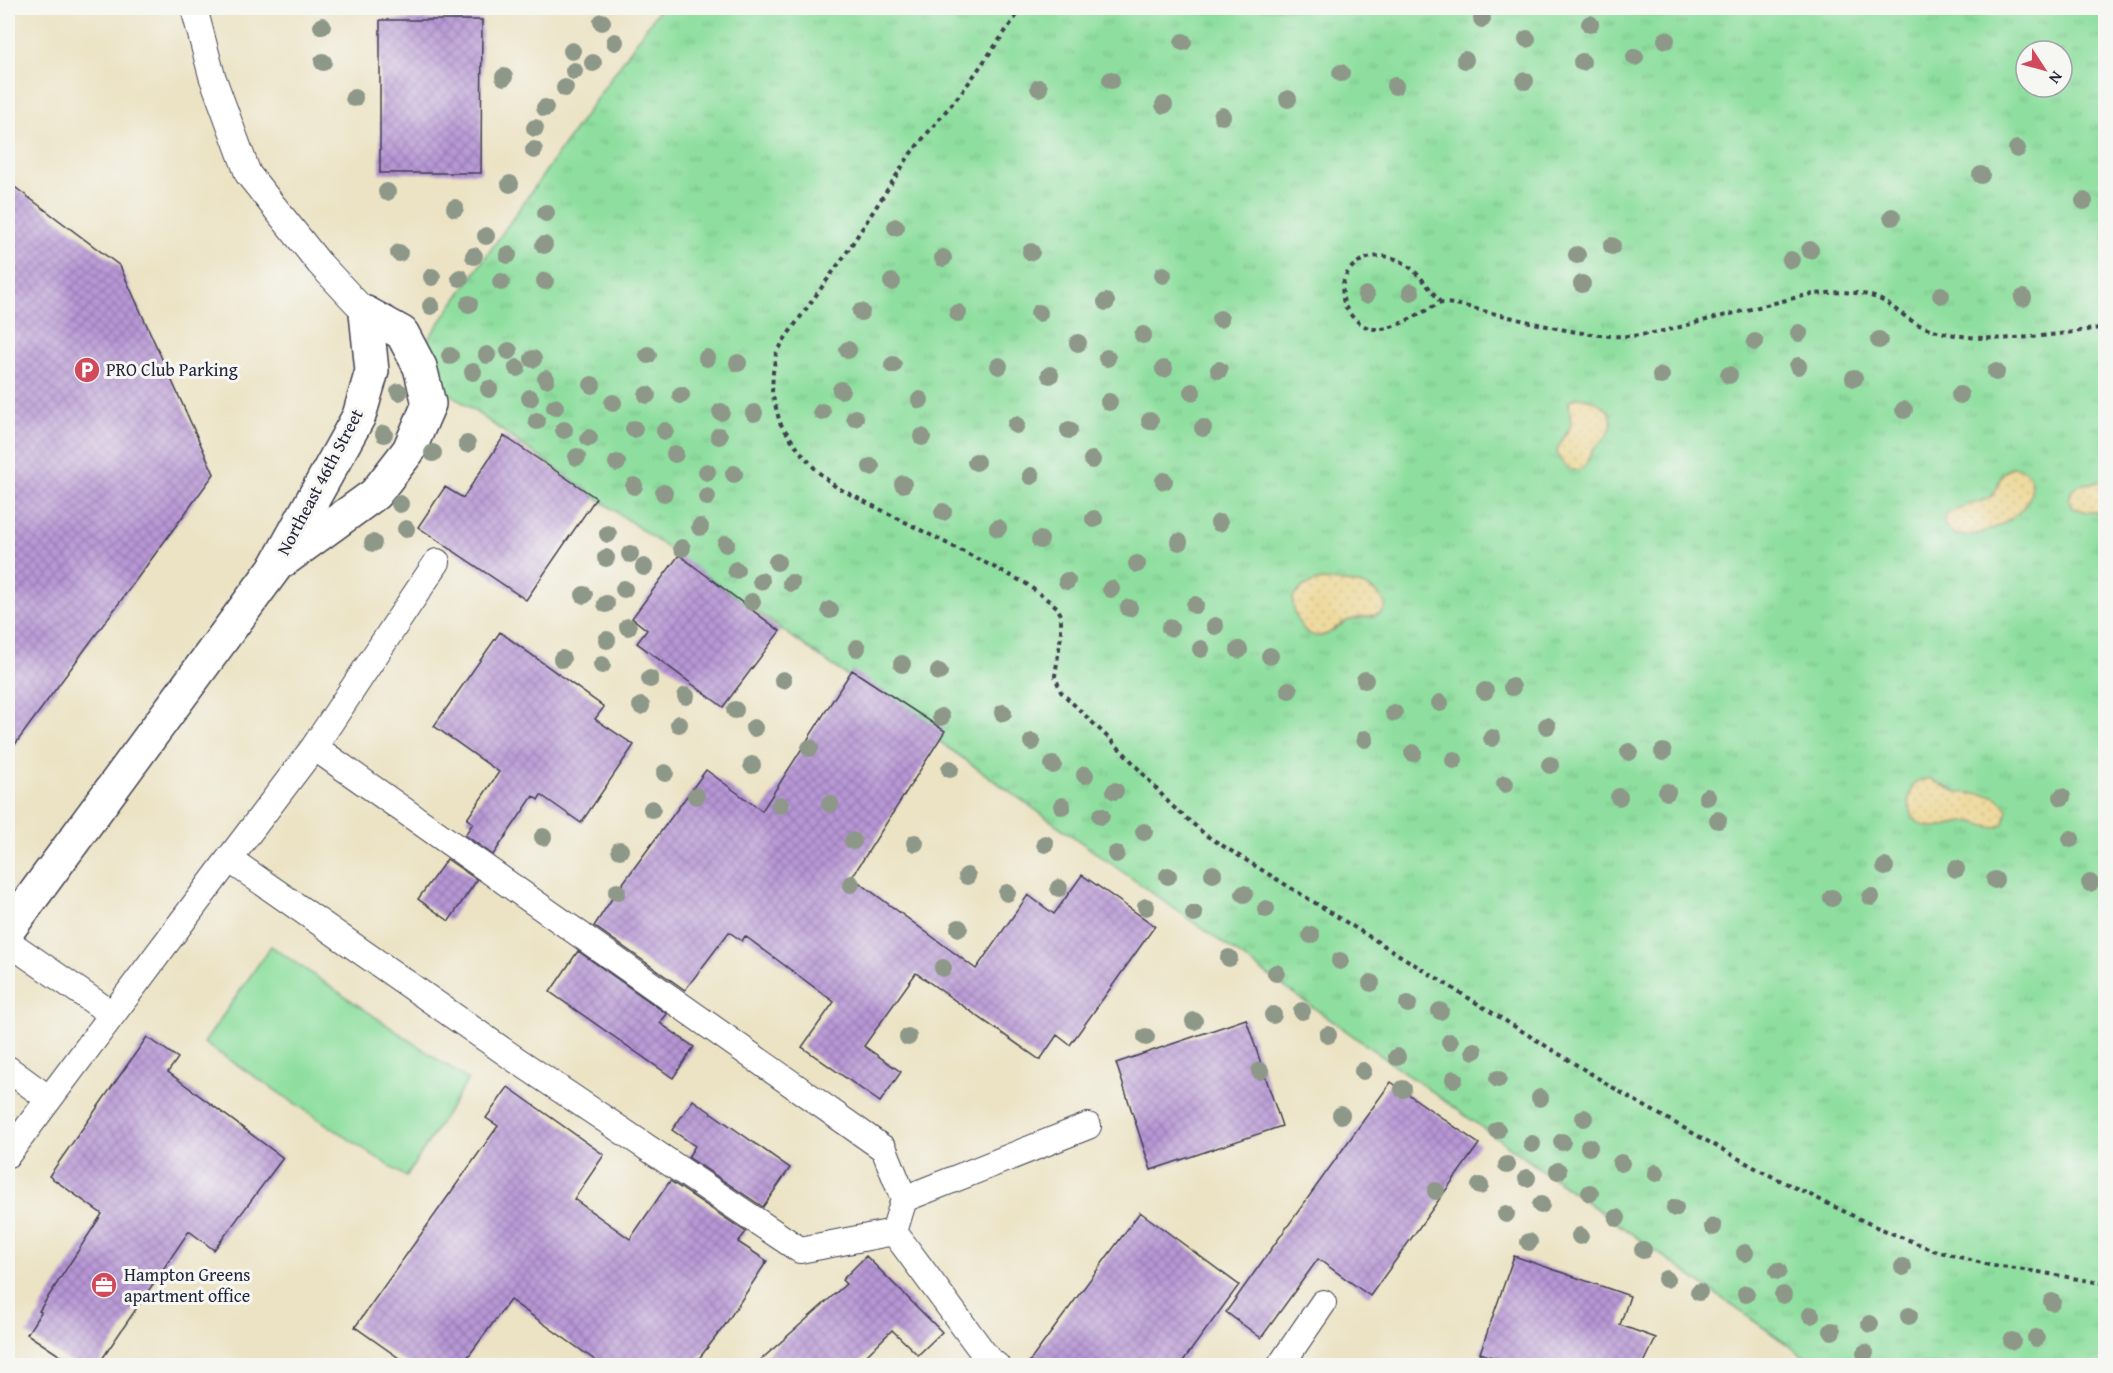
<svg xmlns="http://www.w3.org/2000/svg" width="2113" height="1373" font-family="'Gentium Book Plus',serif">
<style>
.grass{fill:url(#grass-tufts);stroke:#58806d;stroke-width:1.5;fill-rule:evenodd}
.sand{fill:url(#sand-dots);stroke:#887e6c;stroke-width:1.5}
.garden{fill:#8edf9f;stroke:#58806d;stroke-width:1.5}
.building{fill:url(#building-cross-hatch)}
.lines{fill:none;stroke-linecap:round;stroke-linejoin:round}
.service-casing{stroke:#403f50;stroke-width:28}
.minor-casing{stroke:#403f50;stroke-width:36}
.path{stroke:#403f50;stroke-width:4;stroke-dasharray:4.5 4.5;stroke-linecap:butt}
.service{stroke:#fff;stroke-width:26}
.minor{stroke:#fff;stroke-width:33}
.tree{fill:#8e9889}
.labels{text-anchor:middle;stroke-width:6;stroke-linejoin:round;paint-order:stroke}
.poi-label{font-size:18px;fill:#22223b;stroke:#f6f6f2;text-anchor:start}
.street-label{font-size:18px;fill:#22223b;stroke:#f6f6f2}
</style>
<defs>
<pattern id="grass-tufts" width="24" height="20" patternUnits="userSpaceOnUse" patternTransform="scale(1.5)"><rect width="24" height="20" fill="#8edf9f"/><path d="M3 7l-1-3M5 7V3M7 7l1-3M15 17l-1-3M17 17v-4M19 17l1-3" fill="none" stroke="#7abf8a"/></pattern>
<pattern id="sand-dots" width="8" height="8" patternUnits="userSpaceOnUse" patternTransform="scale(1.5)"><rect width="8" height="8" fill="#eeda9e"/><path d="M2 2h.1M6 6h.1" fill="none" stroke="#ccbb89" stroke-width="1.8" stroke-linecap="round"/></pattern>
<pattern id="building-cross-hatch" width="8" height="8" patternUnits="userSpaceOnUse" patternTransform="scale(1.5)"><rect width="8" height="8" fill="#b897d6"/><path d="M0 0l8 8M0 8l8-8" fill="none" stroke="#957baf"/></pattern>
</defs>
<rect width="100%" height="100%" fill="#f6f6f2"/>
<filter id="ink" filterUnits="userSpaceOnUse"><feTurbulence type="fractalNoise" baseFrequency=".0167" numOctaves="2"/><feDisplacementMap in="SourceGraphic" scale="12" xChannelSelector="R" yChannelSelector="G"/><feConvolveMatrix kernelMatrix="1 2 1 2 8 2 1 2 1" color-interpolation-filters="sRGB"/></filter>
<filter id="wash" filterUnits="userSpaceOnUse"><feTurbulence type="fractalNoise" baseFrequency=".008" numOctaves="4" result="noise"/><feDisplacementMap in="SourceGraphic" scale="24" xChannelSelector="R" yChannelSelector="G"/><feGaussianBlur stdDeviation="1.35" result="paint"/><feColorMatrix in="noise" values="0 0 0 0 0 0 0 0 0 0 0 0 0 0 0 0 0 1.4 0 .05"/><feComposite in="paint" operator="in"/></filter>
<g filter="url(#wash)">
<rect width="100%" height="100%" fill="#ece3c4"/>
<path class="grass" d="M660 8H2105V1365H1816L410 365ZM2026 51H2062V87H2026Z"/>
<path class="sand" d="M1577 397C1595 398 1620 411 1609 432 1605 440 1597 444 1593 450 1589 456 1588 462 1584 467 1571 476 1559 463 1557 450L1571 425 1569 401Z
M2012 467C2036 468 2036 494 2022 509 2008 524 1978 539 1957 535 1951 534 1947 528 1943 523L1945 516C1958 504 1976 506 1990 497 2003 488 1993 477 2012 467Z
M2105 480V512H2087L2073 508 2068 499C2076 477 2089 487 2105 480Z
M1321 580C1346 583 1371 579 1386 604L1383 612C1372 619 1359 616 1347 621 1340 624 1335 630 1327 634 1305 644 1292 616 1293 597L1304 586Z
M1929 778C1937 782 1946 788 1955 791 1973 797 1998 787 2007 810L2004 823C1994 833 1984 824 1974 822 1952 819 1923 841 1911 812 1907 800 1909 792 1916 782Z"/>
<path class="garden" d="M271 946 468 1080 406 1177 204 1043Z"/>
<g id="blocks">
<path class="building" d="M380 20H482L481 173H380Z
M8 182 120 266 214 474 8 754Z
M504 436 596 498 526 600 418 527 445 487 463 498Z
M679 555 780 631 723 707 637 643 647 630 632 618Z
M500 632 604 707 595 719 634 745 581 823 541 795 538 800 533 796 493 855 465 835 473 823 467 819 499 772 434 726Z
M852 670 945 731 852 877 976 969 1028 895 1054 914 1082 875 1155 926 1070 1045 1057 1035 1040 1060 916 973 864 1046 901 1072 880 1102 802 1047 834 1002 745 936 742 941 729 932 685 990 594 926 615 894 706 770 762 811Z
M447 859 477 880 449 921 418 899Z
M578 951 667 1014 660 1023 694 1047 673 1078 550 992Z
M1246 1019 1282 1126 1151 1170 1116 1063Z
M147 1037 178 1058 168 1072 283 1158 214 1250 189 1231 98 1365H74L27 1334 41 1312 39 1311 102 1214 49 1176Z
M1391 1082 1479 1144 1370 1296 1318 1259 1261 1338 1226 1312Z
M508 1087 604 1155 574 1199 630 1239 670 1181 746 1232 738 1242 767 1261 725 1325 694 1365H602L510 1300 462 1365H409L355 1327 498 1126 486 1118Z
M693 1100 790 1168 763 1207 688 1157 695 1146 672 1130Z
M1140 1212 1239 1285 1180 1365H1027Z
M866 1256 942 1332 918 1355 892 1330 857 1365H755L846 1284 842 1280Z
M1514 1256 1630 1296 1620 1325 1656 1338 1643 1365H1516L1480 1353Z"/>
</g>
</g>
<g filter="url(#ink)">
<use href="#blocks" fill-opacity="0" stroke="#403f50" stroke-width="1.5"/>
<g class="lines">
<g class="service-casing">
<path id="service" d="M194 8 212 76 248 174 319 263 366 313
M314 747 437 562
M229 859 314 747 884 1149 904 1199 894 1232
M8 942 112 1014
M8 1069 49 1099
M8 1154 229 859 515 1059 800 1250 894 1232 988 1359 997 1366
M904 1199 1088 1126
M1280 1366 1323 1303"/>
</g>
<g class="minor-casing">
<path id="minor" d="M284 560 375 494 409 450 429 404 420 367 402 333 366 313
M8 930 276 566 359 416 372 371 366 313"/>
</g>
<path class="path" d="M1022 8 965 88 911 153 845 255 786 337 776 354 773 372 772 393 780 423 798 449 817 471 836 487 1025 583 1057 607 1061 615V635L1055 676 1061 692 1126 755 1171 805 1207 836 1630 1098 1759 1170 1874 1226 1933 1250 1993 1266 2039 1272 2106 1284
M1441 303C1430 289 1419 273 1404 263 1377 246 1337 262 1343 298 1344 307 1350 315 1357 321 1378 340 1405 321 1427 310 1432 308 1438 303 1443 303 1458 303 1474 309 1488 312 1528 321 1571 334 1612 336 1644 338 1676 328 1706 320 1740 312 1773 303 1807 295 1834 292 1864 288 1888 304 1900 312 1913 324 1927 328 1984 347 2048 336 2106 327"/>
<use href="#service" class="service"/>
<use href="#minor" class="minor"/>
</g>
<g class="tree">
<circle cx="1482" cy="19" r="9"/>
<circle cx="602" cy="22" r="9"/>
<circle cx="1590" cy="24" r="9"/>
<circle cx="322" cy="26" r="9"/>
<circle cx="1527" cy="39" r="9"/>
<circle cx="1666" cy="40" r="9"/>
<circle cx="615" cy="42" r="9"/>
<circle cx="1183" cy="42" r="9"/>
<circle cx="572" cy="51" r="9"/>
<circle cx="1635" cy="57" r="9"/>
<circle cx="1465" cy="60" r="9"/>
<circle cx="323" cy="62" r="9"/>
<circle cx="1582" cy="62" r="9"/>
<circle cx="593" cy="63" r="9"/>
<circle cx="574" cy="71" r="9"/>
<circle cx="1341" cy="73" r="9"/>
<circle cx="504" cy="77" r="9"/>
<circle cx="1111" cy="80" r="9"/>
<circle cx="1525" cy="81" r="9"/>
<circle cx="1395" cy="86" r="9"/>
<circle cx="565" cy="88" r="9"/>
<circle cx="1039" cy="88" r="9"/>
<circle cx="354" cy="98" r="9"/>
<circle cx="1288" cy="99" r="9"/>
<circle cx="1164" cy="105" r="9"/>
<circle cx="545" cy="108" r="9"/>
<circle cx="1222" cy="116" r="9"/>
<circle cx="535" cy="128" r="9"/>
<circle cx="2017" cy="149" r="9"/>
<circle cx="534" cy="150" r="9"/>
<circle cx="1981" cy="175" r="9"/>
<circle cx="510" cy="184" r="9"/>
<circle cx="387" cy="192" r="9"/>
<circle cx="2084" cy="201" r="9"/>
<circle cx="455" cy="208" r="9"/>
<circle cx="546" cy="213" r="9"/>
<circle cx="1892" cy="217" r="9"/>
<circle cx="896" cy="227" r="9"/>
<circle cx="486" cy="236" r="9"/>
<circle cx="544" cy="245" r="9"/>
<circle cx="1612" cy="246" r="9"/>
<circle cx="1810" cy="250" r="9"/>
<circle cx="1031" cy="252" r="9"/>
<circle cx="399" cy="253" r="9"/>
<circle cx="508" cy="255" r="9"/>
<circle cx="1577" cy="255" r="9"/>
<circle cx="474" cy="256" r="9"/>
<circle cx="943" cy="258" r="9"/>
<circle cx="1791" cy="260" r="9"/>
<circle cx="1163" cy="275" r="9"/>
<circle cx="432" cy="277" r="9"/>
<circle cx="460" cy="278" r="9"/>
<circle cx="545" cy="281" r="9"/>
<circle cx="501" cy="282" r="9"/>
<circle cx="892" cy="282" r="9"/>
<circle cx="1582" cy="284" r="9"/>
<circle cx="1411" cy="292" r="9"/>
<circle cx="1366" cy="295" r="9"/>
<circle cx="1941" cy="295" r="9"/>
<circle cx="2023" cy="298" r="9"/>
<circle cx="1106" cy="302" r="9"/>
<circle cx="469" cy="304" r="9"/>
<circle cx="431" cy="306" r="9"/>
<circle cx="861" cy="312" r="9"/>
<circle cx="958" cy="313" r="9"/>
<circle cx="1039" cy="313" r="9"/>
<circle cx="1220" cy="319" r="9"/>
<circle cx="1799" cy="333" r="9"/>
<circle cx="1143" cy="335" r="9"/>
<circle cx="1879" cy="340" r="9"/>
<circle cx="1755" cy="342" r="9"/>
<circle cx="1078" cy="343" r="9"/>
<circle cx="848" cy="350" r="9"/>
<circle cx="509" cy="351" r="9"/>
<circle cx="487" cy="355" r="9"/>
<circle cx="648" cy="355" r="9"/>
<circle cx="450" cy="356" r="9"/>
<circle cx="707" cy="358" r="9"/>
<circle cx="1107" cy="358" r="9"/>
<circle cx="533" cy="359" r="9"/>
<circle cx="738" cy="363" r="9"/>
<circle cx="893" cy="365" r="9"/>
<circle cx="999" cy="366" r="9"/>
<circle cx="1798" cy="366" r="9"/>
<circle cx="517" cy="368" r="9"/>
<circle cx="1164" cy="369" r="9"/>
<circle cx="1219" cy="370" r="9"/>
<circle cx="473" cy="372" r="9"/>
<circle cx="1996" cy="372" r="9"/>
<circle cx="1050" cy="375" r="9"/>
<circle cx="1729" cy="375" r="9"/>
<circle cx="1661" cy="376" r="9"/>
<circle cx="1854" cy="378" r="9"/>
<circle cx="546" cy="379" r="9"/>
<circle cx="592" cy="385" r="9"/>
<circle cx="489" cy="389" r="9"/>
<circle cx="841" cy="390" r="9"/>
<circle cx="399" cy="392" r="9"/>
<circle cx="1192" cy="392" r="9"/>
<circle cx="647" cy="395" r="9"/>
<circle cx="681" cy="395" r="9"/>
<circle cx="1960" cy="395" r="9"/>
<circle cx="530" cy="398" r="9"/>
<circle cx="920" cy="400" r="9"/>
<circle cx="1109" cy="402" r="9"/>
<circle cx="613" cy="403" r="9"/>
<circle cx="555" cy="407" r="9"/>
<circle cx="1904" cy="410" r="9"/>
<circle cx="721" cy="412" r="9"/>
<circle cx="822" cy="412" r="9"/>
<circle cx="754" cy="413" r="9"/>
<circle cx="855" cy="418" r="9"/>
<circle cx="537" cy="421" r="9"/>
<circle cx="1150" cy="421" r="9"/>
<circle cx="1016" cy="425" r="9"/>
<circle cx="1203" cy="428" r="9"/>
<circle cx="634" cy="429" r="9"/>
<circle cx="564" cy="430" r="9"/>
<circle cx="1069" cy="430" r="9"/>
<circle cx="665" cy="431" r="9"/>
<circle cx="384" cy="434" r="9"/>
<circle cx="719" cy="436" r="9"/>
<circle cx="922" cy="437" r="9"/>
<circle cx="589" cy="438" r="9"/>
<circle cx="467" cy="444" r="9"/>
<circle cx="433" cy="453" r="9"/>
<circle cx="675" cy="454" r="9"/>
<circle cx="577" cy="457" r="9"/>
<circle cx="1092" cy="460" r="9"/>
<circle cx="976" cy="462" r="9"/>
<circle cx="617" cy="463" r="9"/>
<circle cx="871" cy="467" r="9"/>
<circle cx="707" cy="472" r="9"/>
<circle cx="734" cy="474" r="9"/>
<circle cx="1031" cy="476" r="9"/>
<circle cx="1164" cy="481" r="9"/>
<circle cx="903" cy="484" r="9"/>
<circle cx="634" cy="486" r="9"/>
<circle cx="664" cy="493" r="9"/>
<circle cx="707" cy="497" r="9"/>
<circle cx="400" cy="504" r="9"/>
<circle cx="943" cy="512" r="9"/>
<circle cx="1094" cy="519" r="9"/>
<circle cx="1219" cy="523" r="9"/>
<circle cx="700" cy="527" r="9"/>
<circle cx="998" cy="528" r="9"/>
<circle cx="406" cy="529" r="9"/>
<circle cx="608" cy="534" r="9"/>
<circle cx="1040" cy="540" r="9"/>
<circle cx="1179" cy="542" r="9"/>
<circle cx="373" cy="543" r="9"/>
<circle cx="726" cy="544" r="9"/>
<circle cx="682" cy="548" r="9"/>
<circle cx="630" cy="554" r="9"/>
<circle cx="606" cy="558" r="9"/>
<circle cx="777" cy="562" r="9"/>
<circle cx="1137" cy="564" r="9"/>
<circle cx="644" cy="567" r="9"/>
<circle cx="736" cy="570" r="9"/>
<circle cx="761" cy="581" r="9"/>
<circle cx="1067" cy="581" r="9"/>
<circle cx="791" cy="583" r="9"/>
<circle cx="624" cy="589" r="9"/>
<circle cx="1111" cy="589" r="9"/>
<circle cx="584" cy="595" r="9"/>
<circle cx="752" cy="602" r="9"/>
<circle cx="606" cy="604" r="9"/>
<circle cx="1195" cy="605" r="9"/>
<circle cx="1129" cy="608" r="9"/>
<circle cx="830" cy="610" r="9"/>
<circle cx="1215" cy="626" r="9"/>
<circle cx="628" cy="627" r="9"/>
<circle cx="1170" cy="628" r="9"/>
<circle cx="607" cy="640" r="9"/>
<circle cx="857" cy="648" r="9"/>
<circle cx="1201" cy="649" r="9"/>
<circle cx="1239" cy="650" r="9"/>
<circle cx="1270" cy="656" r="9"/>
<circle cx="562" cy="659" r="9"/>
<circle cx="902" cy="664" r="9"/>
<circle cx="602" cy="665" r="9"/>
<circle cx="939" cy="672" r="9"/>
<circle cx="650" cy="679" r="9"/>
<circle cx="783" cy="680" r="9"/>
<circle cx="1365" cy="680" r="9"/>
<circle cx="1512" cy="687" r="9"/>
<circle cx="1289" cy="690" r="9"/>
<circle cx="1485" cy="691" r="9"/>
<circle cx="686" cy="696" r="9"/>
<circle cx="1440" cy="703" r="9"/>
<circle cx="641" cy="706" r="9"/>
<circle cx="735" cy="710" r="9"/>
<circle cx="1003" cy="713" r="9"/>
<circle cx="1394" cy="713" r="9"/>
<circle cx="941" cy="717" r="9"/>
<circle cx="679" cy="724" r="9"/>
<circle cx="1547" cy="726" r="9"/>
<circle cx="754" cy="728" r="9"/>
<circle cx="1492" cy="738" r="9"/>
<circle cx="1365" cy="739" r="9"/>
<circle cx="1032" cy="742" r="9"/>
<circle cx="810" cy="748" r="9"/>
<circle cx="1629" cy="752" r="9"/>
<circle cx="1663" cy="752" r="9"/>
<circle cx="1413" cy="753" r="9"/>
<circle cx="1454" cy="760" r="9"/>
<circle cx="752" cy="765" r="9"/>
<circle cx="1053" cy="765" r="9"/>
<circle cx="1550" cy="765" r="9"/>
<circle cx="950" cy="769" r="9"/>
<circle cx="665" cy="773" r="9"/>
<circle cx="1085" cy="775" r="9"/>
<circle cx="1505" cy="784" r="9"/>
<circle cx="1115" cy="791" r="9"/>
<circle cx="1667" cy="792" r="9"/>
<circle cx="696" cy="796" r="9"/>
<circle cx="1619" cy="797" r="9"/>
<circle cx="1707" cy="797" r="9"/>
<circle cx="2062" cy="797" r="9"/>
<circle cx="830" cy="804" r="9"/>
<circle cx="780" cy="805" r="9"/>
<circle cx="1062" cy="806" r="9"/>
<circle cx="652" cy="809" r="9"/>
<circle cx="1101" cy="816" r="9"/>
<circle cx="1718" cy="820" r="9"/>
<circle cx="1144" cy="832" r="9"/>
<circle cx="543" cy="837" r="9"/>
<circle cx="2071" cy="839" r="9"/>
<circle cx="853" cy="841" r="9"/>
<circle cx="915" cy="843" r="9"/>
<circle cx="1045" cy="844" r="9"/>
<circle cx="620" cy="850" r="9"/>
<circle cx="1116" cy="854" r="9"/>
<circle cx="1885" cy="867" r="9"/>
<circle cx="1956" cy="869" r="9"/>
<circle cx="1213" cy="874" r="9"/>
<circle cx="967" cy="876" r="9"/>
<circle cx="1168" cy="876" r="9"/>
<circle cx="1995" cy="880" r="9"/>
<circle cx="2090" cy="883" r="9"/>
<circle cx="851" cy="884" r="9"/>
<circle cx="1059" cy="888" r="9"/>
<circle cx="617" cy="892" r="9"/>
<circle cx="1007" cy="893" r="9"/>
<circle cx="1244" cy="894" r="9"/>
<circle cx="1871" cy="897" r="9"/>
<circle cx="1832" cy="898" r="9"/>
<circle cx="1146" cy="907" r="9"/>
<circle cx="1266" cy="909" r="9"/>
<circle cx="1194" cy="914" r="9"/>
<circle cx="959" cy="928" r="9"/>
<circle cx="1311" cy="935" r="9"/>
<circle cx="1229" cy="958" r="9"/>
<circle cx="1340" cy="961" r="9"/>
<circle cx="943" cy="968" r="9"/>
<circle cx="1276" cy="973" r="9"/>
<circle cx="1371" cy="983" r="9"/>
<circle cx="1408" cy="1004" r="9"/>
<circle cx="1302" cy="1011" r="9"/>
<circle cx="1440" cy="1011" r="9"/>
<circle cx="1273" cy="1015" r="9"/>
<circle cx="1194" cy="1021" r="9"/>
<circle cx="1328" cy="1035" r="9"/>
<circle cx="908" cy="1037" r="9"/>
<circle cx="1146" cy="1037" r="9"/>
<circle cx="1450" cy="1042" r="9"/>
<circle cx="1474" cy="1051" r="9"/>
<circle cx="1397" cy="1057" r="9"/>
<circle cx="1260" cy="1071" r="9"/>
<circle cx="1363" cy="1071" r="9"/>
<circle cx="1454" cy="1079" r="9"/>
<circle cx="1498" cy="1079" r="9"/>
<circle cx="1403" cy="1089" r="9"/>
<circle cx="1540" cy="1098" r="9"/>
<circle cx="1341" cy="1115" r="9"/>
<circle cx="1584" cy="1118" r="9"/>
<circle cx="1497" cy="1130" r="9"/>
<circle cx="1562" cy="1142" r="9"/>
<circle cx="1532" cy="1144" r="9"/>
<circle cx="1589" cy="1147" r="9"/>
<circle cx="1621" cy="1163" r="9"/>
<circle cx="1507" cy="1165" r="9"/>
<circle cx="1558" cy="1171" r="9"/>
<circle cx="1656" cy="1173" r="9"/>
<circle cx="1527" cy="1178" r="9"/>
<circle cx="1480" cy="1186" r="9"/>
<circle cx="1436" cy="1191" r="9"/>
<circle cx="1590" cy="1193" r="9"/>
<circle cx="1541" cy="1205" r="9"/>
<circle cx="1675" cy="1208" r="9"/>
<circle cx="1506" cy="1214" r="9"/>
<circle cx="1617" cy="1218" r="9"/>
<circle cx="1713" cy="1227" r="9"/>
<circle cx="1580" cy="1236" r="9"/>
<circle cx="1529" cy="1242" r="9"/>
<circle cx="1643" cy="1250" r="9"/>
<circle cx="1745" cy="1253" r="9"/>
<circle cx="1903" cy="1267" r="9"/>
<circle cx="1778" cy="1271" r="9"/>
<circle cx="1666" cy="1279" r="9"/>
<circle cx="1699" cy="1292" r="9"/>
<circle cx="1746" cy="1294" r="9"/>
<circle cx="1783" cy="1295" r="9"/>
<circle cx="2052" cy="1302" r="9"/>
<circle cx="1811" cy="1315" r="9"/>
<circle cx="1909" cy="1316" r="9"/>
<circle cx="1870" cy="1324" r="9"/>
<circle cx="1832" cy="1331" r="9"/>
<circle cx="2036" cy="1338" r="9"/>
<circle cx="2012" cy="1341" r="9"/>
<circle cx="1865" cy="1353" r="9"/>
</g>
</g>
<defs>
<g id="parking-disc" transform="scale(1.35)"><circle r="9.5" fill="#d1495b" stroke="#f6f6f2"/><path d="M-3.5-5.5H1a3.5 3.5 0 0 1 0 7H-1V5.5H-3.5ZM-1-3.4V-.6H.8a1.4 1.4 0 0 0 0-2.8Z" fill="#fff"/></g>
<g id="office-disc" transform="scale(1.35)"><circle r="9.5" fill="#d1495b" stroke="#f6f6f2"/><path d="M-6-3h4V-5.5h4V-3h4V5H-6ZM-1-4.5V-3h2v-1.5ZM-6 0V1H6V0Z" fill="#fff"/></g>
</defs>
<g fill-rule="evenodd">
<use href="#parking-disc" x="87" y="370"/>
<use href="#office-disc" x="104" y="1285"/>
</g>
<g class="labels">
<g class="poi-label">
<text x="106" y="376">PRO Club Parking</text>
<text x="124" y="1281">Hampton Greens<tspan x="124" dy="21">apartment office</tspan></text>
</g>
<g class="street-label">
<text transform="translate(320 482) rotate(-62)" y="6">Northeast 46th Street</text>
</g>
</g>
<rect width="2113" height="1373" fill="none" stroke="#f6f6f2" stroke-width="30"/>
<g transform="translate(2044 69) rotate(126)"><circle r="28" fill="#f6f6f2" stroke="#a1a1a9" stroke-width="1.5"/>
<path d="M0-4.5L10 22L0 15L-10 22Z" fill="#d1495b"/>
<text y="-9" font-size="16" font-weight="bold" text-anchor="middle" fill="#22223b">N</text>
</g>
</svg>
